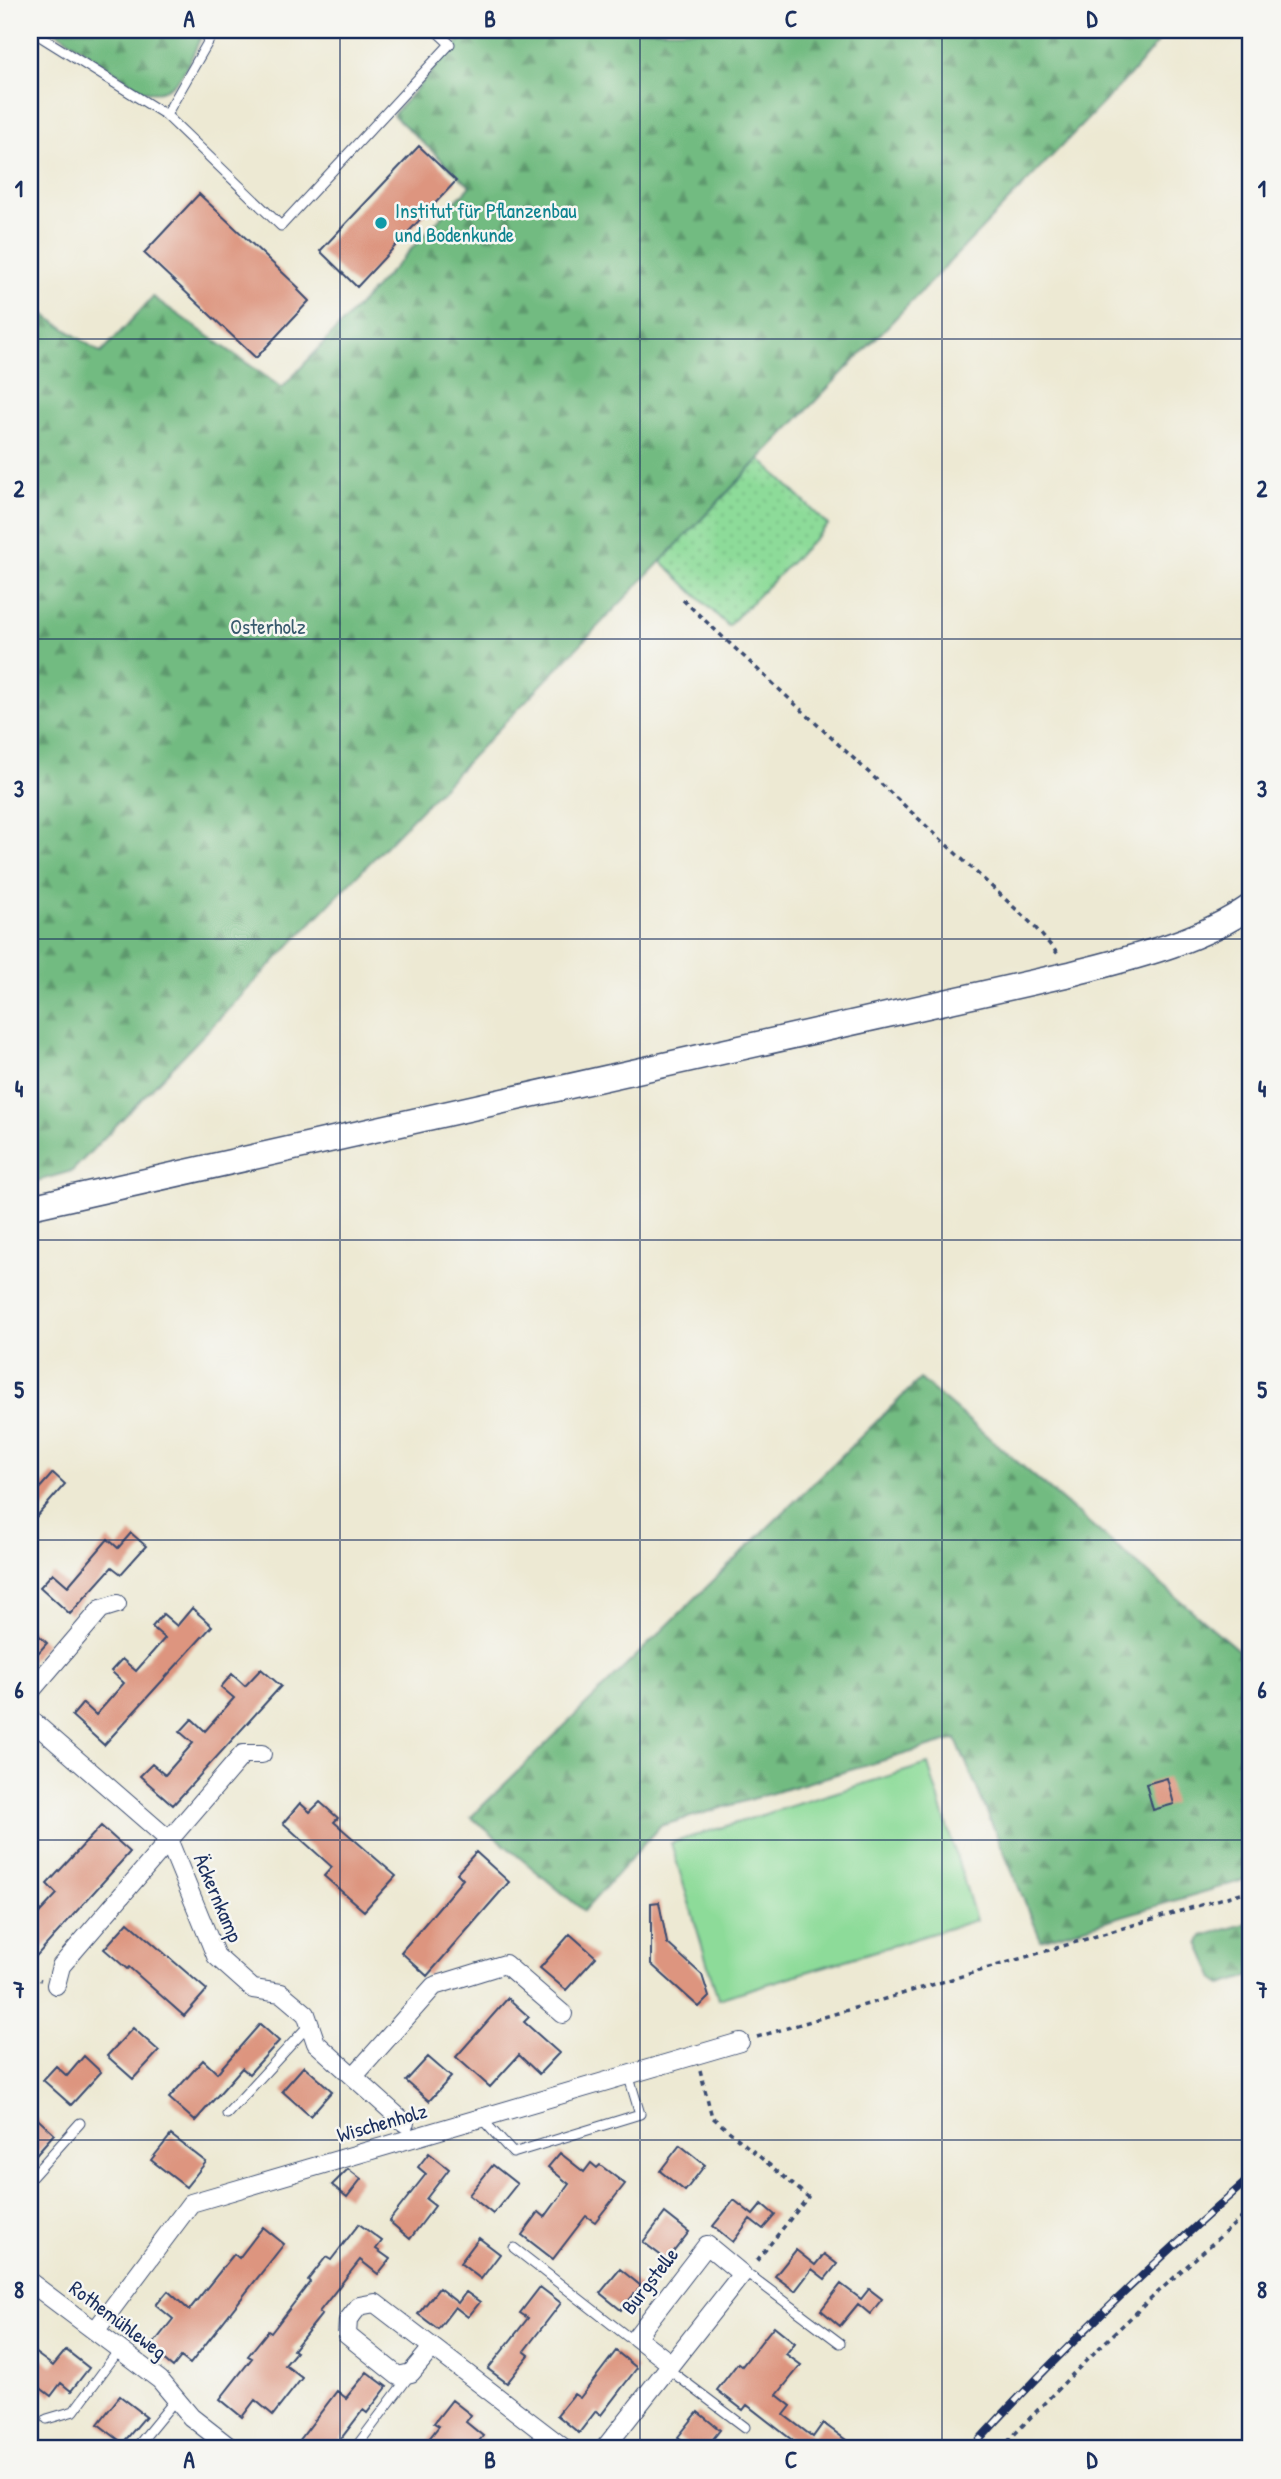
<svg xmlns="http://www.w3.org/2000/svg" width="1281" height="2479" font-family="'Patrick Hand',sans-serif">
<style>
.grass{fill:url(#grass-dots);stroke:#54857c;stroke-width:2}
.forest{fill:url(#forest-firs);stroke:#467570;stroke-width:2}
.park{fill:#8ddb99;stroke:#54857c;stroke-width:2}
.building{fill:#dd957f}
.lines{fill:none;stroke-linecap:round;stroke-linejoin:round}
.lane-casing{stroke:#3a4b70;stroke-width:11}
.street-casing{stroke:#3a4b70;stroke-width:20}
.secondary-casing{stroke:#3a4b70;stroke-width:27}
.path{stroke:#3a4b70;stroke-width:3.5;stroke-dasharray:5 5;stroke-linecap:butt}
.lane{stroke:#fff;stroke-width:9}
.street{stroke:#fff;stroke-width:18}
.secondary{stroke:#fff;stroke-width:24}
.rail-casing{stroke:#1b2f5e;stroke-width:8}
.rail{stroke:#f6f6f2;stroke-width:5;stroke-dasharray:16;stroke-linecap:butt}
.grid{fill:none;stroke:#1b2f5e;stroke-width:2;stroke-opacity:0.55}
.culture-dot{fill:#0f9aa8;stroke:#f6f6f2;stroke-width:2.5}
.labels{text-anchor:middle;stroke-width:5;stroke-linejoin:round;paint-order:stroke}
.culture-label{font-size:21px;fill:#0d838f;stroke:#f6f6f2;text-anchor:start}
.park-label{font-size:21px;fill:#385a6d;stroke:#f6f6f2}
.street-label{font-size:21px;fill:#1b2f5e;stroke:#f6f6f2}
.neatline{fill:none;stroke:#1b2f5e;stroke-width:2.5}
.grid-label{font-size:23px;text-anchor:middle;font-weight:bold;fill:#1b2f5e}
</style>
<defs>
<pattern id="grass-dots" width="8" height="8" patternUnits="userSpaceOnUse" patternTransform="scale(1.75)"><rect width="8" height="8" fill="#8ddb99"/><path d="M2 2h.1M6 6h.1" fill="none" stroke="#79bc86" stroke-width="1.8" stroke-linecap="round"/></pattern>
<pattern id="forest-firs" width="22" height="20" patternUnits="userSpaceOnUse" patternTransform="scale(1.75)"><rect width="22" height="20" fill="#72bb81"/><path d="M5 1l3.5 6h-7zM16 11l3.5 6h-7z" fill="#5d986d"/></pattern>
</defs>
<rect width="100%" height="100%" fill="#f6f6f2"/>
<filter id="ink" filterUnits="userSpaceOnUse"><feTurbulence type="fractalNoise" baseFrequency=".0143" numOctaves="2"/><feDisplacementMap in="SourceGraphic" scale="14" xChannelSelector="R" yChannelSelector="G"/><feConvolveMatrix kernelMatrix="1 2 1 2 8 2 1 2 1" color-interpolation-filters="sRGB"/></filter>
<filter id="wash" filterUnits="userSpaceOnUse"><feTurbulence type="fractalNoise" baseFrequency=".00686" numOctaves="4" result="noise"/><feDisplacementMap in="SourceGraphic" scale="28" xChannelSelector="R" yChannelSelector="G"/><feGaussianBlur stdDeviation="1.57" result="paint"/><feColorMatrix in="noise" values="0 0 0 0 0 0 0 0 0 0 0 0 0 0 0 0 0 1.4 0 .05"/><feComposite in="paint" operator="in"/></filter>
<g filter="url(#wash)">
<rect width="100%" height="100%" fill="#ede9d3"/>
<path class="grass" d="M760 459 828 525 728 626 661 561Z"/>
<path class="forest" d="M54 30H204C191 57 179 102 142 90Z
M469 30H1168L1133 72 72 1171 30 1183V305L101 353 153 297 282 388 470 186 393 115Z
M920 1379 1251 1661V1878L1041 1940 956 1739 660 1826 584 1911 471 1817Z
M1251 1922V1976L1221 1985 1215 1979 1199 1943 1202 1936Z"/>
<path class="park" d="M928 1764 976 1920 718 1999 671 1843Z"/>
<g id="blocks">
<path class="building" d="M419 146 456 181 357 287 320 251Z
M199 194 299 288 298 290 309 301 256 358 144 253Z
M53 1473 65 1484 30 1524V1499Z
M131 1533 146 1546 121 1574 112 1567 70 1614 40 1587 53 1573 68 1586 108 1539 118 1548Z
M192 1608 212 1626 104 1745 72 1716 83 1703 96 1715 124 1683 111 1671 122 1659 136 1671 165 1638 152 1627 163 1614 177 1626Z
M30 1627 47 1643 30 1662Z
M261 1669 281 1686 173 1805 140 1776 152 1764 165 1775 193 1743 180 1732 192 1719 205 1731 234 1698 221 1687 232 1674 245 1686Z
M1167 1778 1174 1804 1153 1810 1146 1784Z
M320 1802 338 1818 334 1822 396 1876 364 1911 324 1876 332 1867 283 1823 300 1803 310 1812Z
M101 1826 130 1852 30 1963V1923L57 1894 47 1884Z
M476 1852 509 1882 427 1976 401 1952 463 1879 457 1873Z
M659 1902 667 1943 702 1975 709 1997 699 2007 651 1964V1903Z
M128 1922 207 1990 184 2016 129 1967 127 1969 104 1949Z
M570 1934 596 1957 566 1990 540 1968Z
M508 1998 529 2017 524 2022 559 2053 539 2074 519 2055 490 2087 456 2057Z
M260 2024 279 2041 249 2074 242 2068 195 2121 169 2098 203 2060 217 2073Z
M133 2028 159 2051 133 2079 107 2056Z
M84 2056 101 2072 71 2105 43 2080 56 2066 67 2076Z
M428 2057 451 2077 429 2101 406 2081Z
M304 2066 332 2091 310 2116 282 2091Z
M30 2112 54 2134 30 2161Z
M171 2135 206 2162 186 2187 151 2160Z
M680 2145 705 2165 685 2191 660 2171Z
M429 2153 449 2169 426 2199 435 2206 410 2239 389 2221 426 2174 418 2167Z
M560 2153 584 2172 591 2163 597 2168 600 2165 625 2184 595 2222 586 2216 553 2259 522 2235 539 2212 545 2217 569 2184 548 2167Z
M493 2165 517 2184 493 2214 469 2195Z
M348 2169 361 2179 347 2197 332 2185Z
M734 2200 753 2215 762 2204 775 2215 763 2229 750 2219 733 2242 713 2226Z
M665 2213 689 2232 667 2260 643 2242Z
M359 2224 382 2241 376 2249 390 2259 378 2274 360 2260 319 2312 322 2314 293 2350 296 2352 285 2365 302 2378 273 2415 255 2400 242 2417 220 2399 252 2358 248 2356 268 2331 271 2333 310 2282 308 2280 326 2257 331 2260Z
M263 2227 284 2244 190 2364 181 2357 173 2367 150 2348 173 2319 156 2305 168 2291 189 2310 234 2254 239 2258Z
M479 2238 500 2254 481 2279 460 2263Z
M796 2250 815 2265 824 2254 837 2264 825 2279 812 2269 795 2291 775 2276Z
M620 2269 641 2286 621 2310 600 2293Z
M841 2284 861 2299 869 2289 882 2299 870 2314 858 2304 840 2326 821 2310Z
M540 2287 561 2303 524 2351 529 2355 507 2383 488 2369 528 2318 520 2313Z
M439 2288 458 2303 466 2292 480 2302 468 2317 455 2307 438 2329 418 2314Z
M774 2326 795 2343 786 2354 801 2365 777 2395 791 2406 784 2415 813 2437 823 2423 846 2440 839 2449H785L792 2440 747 2405 743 2410 717 2390 738 2363 742 2366Z
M30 2349 53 2366 66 2350 89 2368 71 2391 61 2383 51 2396 30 2380Z
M616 2351 637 2368 601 2415 596 2411 579 2433 557 2415 574 2394 580 2398Z
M367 2372 387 2387 367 2413 363 2410 333 2449H293L337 2391 346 2398Z
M120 2396 146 2416 123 2443 98 2424Z
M452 2400 471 2415 466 2422 483 2436 473 2449H421L439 2426 434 2423Z
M698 2412 720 2430 705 2449H694L678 2437Z"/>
</g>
</g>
<g filter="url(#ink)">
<use href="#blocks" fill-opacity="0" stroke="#3a4b70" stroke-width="2"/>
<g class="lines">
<g class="lane-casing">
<path id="lane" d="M30 30 166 115 215 30
M166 115 281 226 450 44 435 30
M227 2114 309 2025
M481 2118 513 2153 640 2114 628 2074
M30 2179 80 2123
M514 2248 628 2337H636
M742 2274 751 2276 840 2343
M668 2369 745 2427
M47 2419 74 2411 119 2350
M356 2447 410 2375
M135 2449 176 2399"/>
</g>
<g class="street-casing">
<path id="street" d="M30 1692 101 1609 117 1604
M30 1719 168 1839 216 1956 253 1989 281 1993 306 2014 316 2043 405 2123
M56 1985 61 1966 243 1754H262
M354 2076 434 1986 505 1964 563 2014
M30 2282 160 2380 191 2417 232 2449
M95 2331 191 2203 740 2042
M432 2348 411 2373 398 2376 347 2335 348 2320 359 2306 375 2303 565 2449
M604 2449 742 2274 707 2245 636 2337 671 2364"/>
</g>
<g class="secondary-casing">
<path id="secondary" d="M30 1207 1070 974C1131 958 1198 943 1251 906"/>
</g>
<path class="path" d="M683 600 1033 925 1058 954
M30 1977 41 1980
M757 2037 1251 1890
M700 2070 712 2117 808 2197 755 2263
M1001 2449C1079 2364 1164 2284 1251 2210"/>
<use href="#lane" class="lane"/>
<use href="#street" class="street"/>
<use href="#secondary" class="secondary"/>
<g class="rail-casing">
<path id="rail" d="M971 2449C1058 2352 1153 2263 1251 2177"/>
</g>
<use href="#rail" class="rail"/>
</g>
</g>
<path class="grid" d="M340 30V2449M640 30V2449M942 30V2449M30 339H1251M30 639H1251M30 939H1251M30 1240H1251M30 1540H1251M30 1840H1251M30 2140H1251"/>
<circle class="culture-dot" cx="381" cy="223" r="7"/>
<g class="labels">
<g class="culture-label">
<text x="395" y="218">Institut für Pflanzenbau<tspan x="395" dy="24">und Bodenkunde</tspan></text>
</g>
<g class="park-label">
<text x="268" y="634">Osterholz</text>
</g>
<g class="street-label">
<text transform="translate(218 1898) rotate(67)" y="7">Äckernkamp</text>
<text transform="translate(382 2123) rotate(-16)" y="7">Wischenholz</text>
<text transform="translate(650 2281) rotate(-52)" y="7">Burgstelle</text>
<text transform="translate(118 2320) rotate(37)" y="7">Rothemühleweg</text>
</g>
</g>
<rect width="1281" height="2479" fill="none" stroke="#f6f6f2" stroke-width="77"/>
<rect x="38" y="38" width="1204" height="2402" class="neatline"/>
<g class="grid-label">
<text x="189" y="27">A</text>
<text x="490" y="27">B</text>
<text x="791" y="27">C</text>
<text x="1092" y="27">D</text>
<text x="19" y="197">1</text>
<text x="1262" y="197">1</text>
<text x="19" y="497">2</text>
<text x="1262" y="497">2</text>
<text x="19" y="797">3</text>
<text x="1262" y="797">3</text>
<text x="19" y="1097">4</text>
<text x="1262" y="1097">4</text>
<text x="19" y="1398">5</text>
<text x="1262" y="1398">5</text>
<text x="19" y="1698">6</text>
<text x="1262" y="1698">6</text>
<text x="19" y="1998">7</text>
<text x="1262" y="1998">7</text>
<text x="19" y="2298">8</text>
<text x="1262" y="2298">8</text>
<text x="189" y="2468">A</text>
<text x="490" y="2468">B</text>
<text x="791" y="2468">C</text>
<text x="1092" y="2468">D</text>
</g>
</svg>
